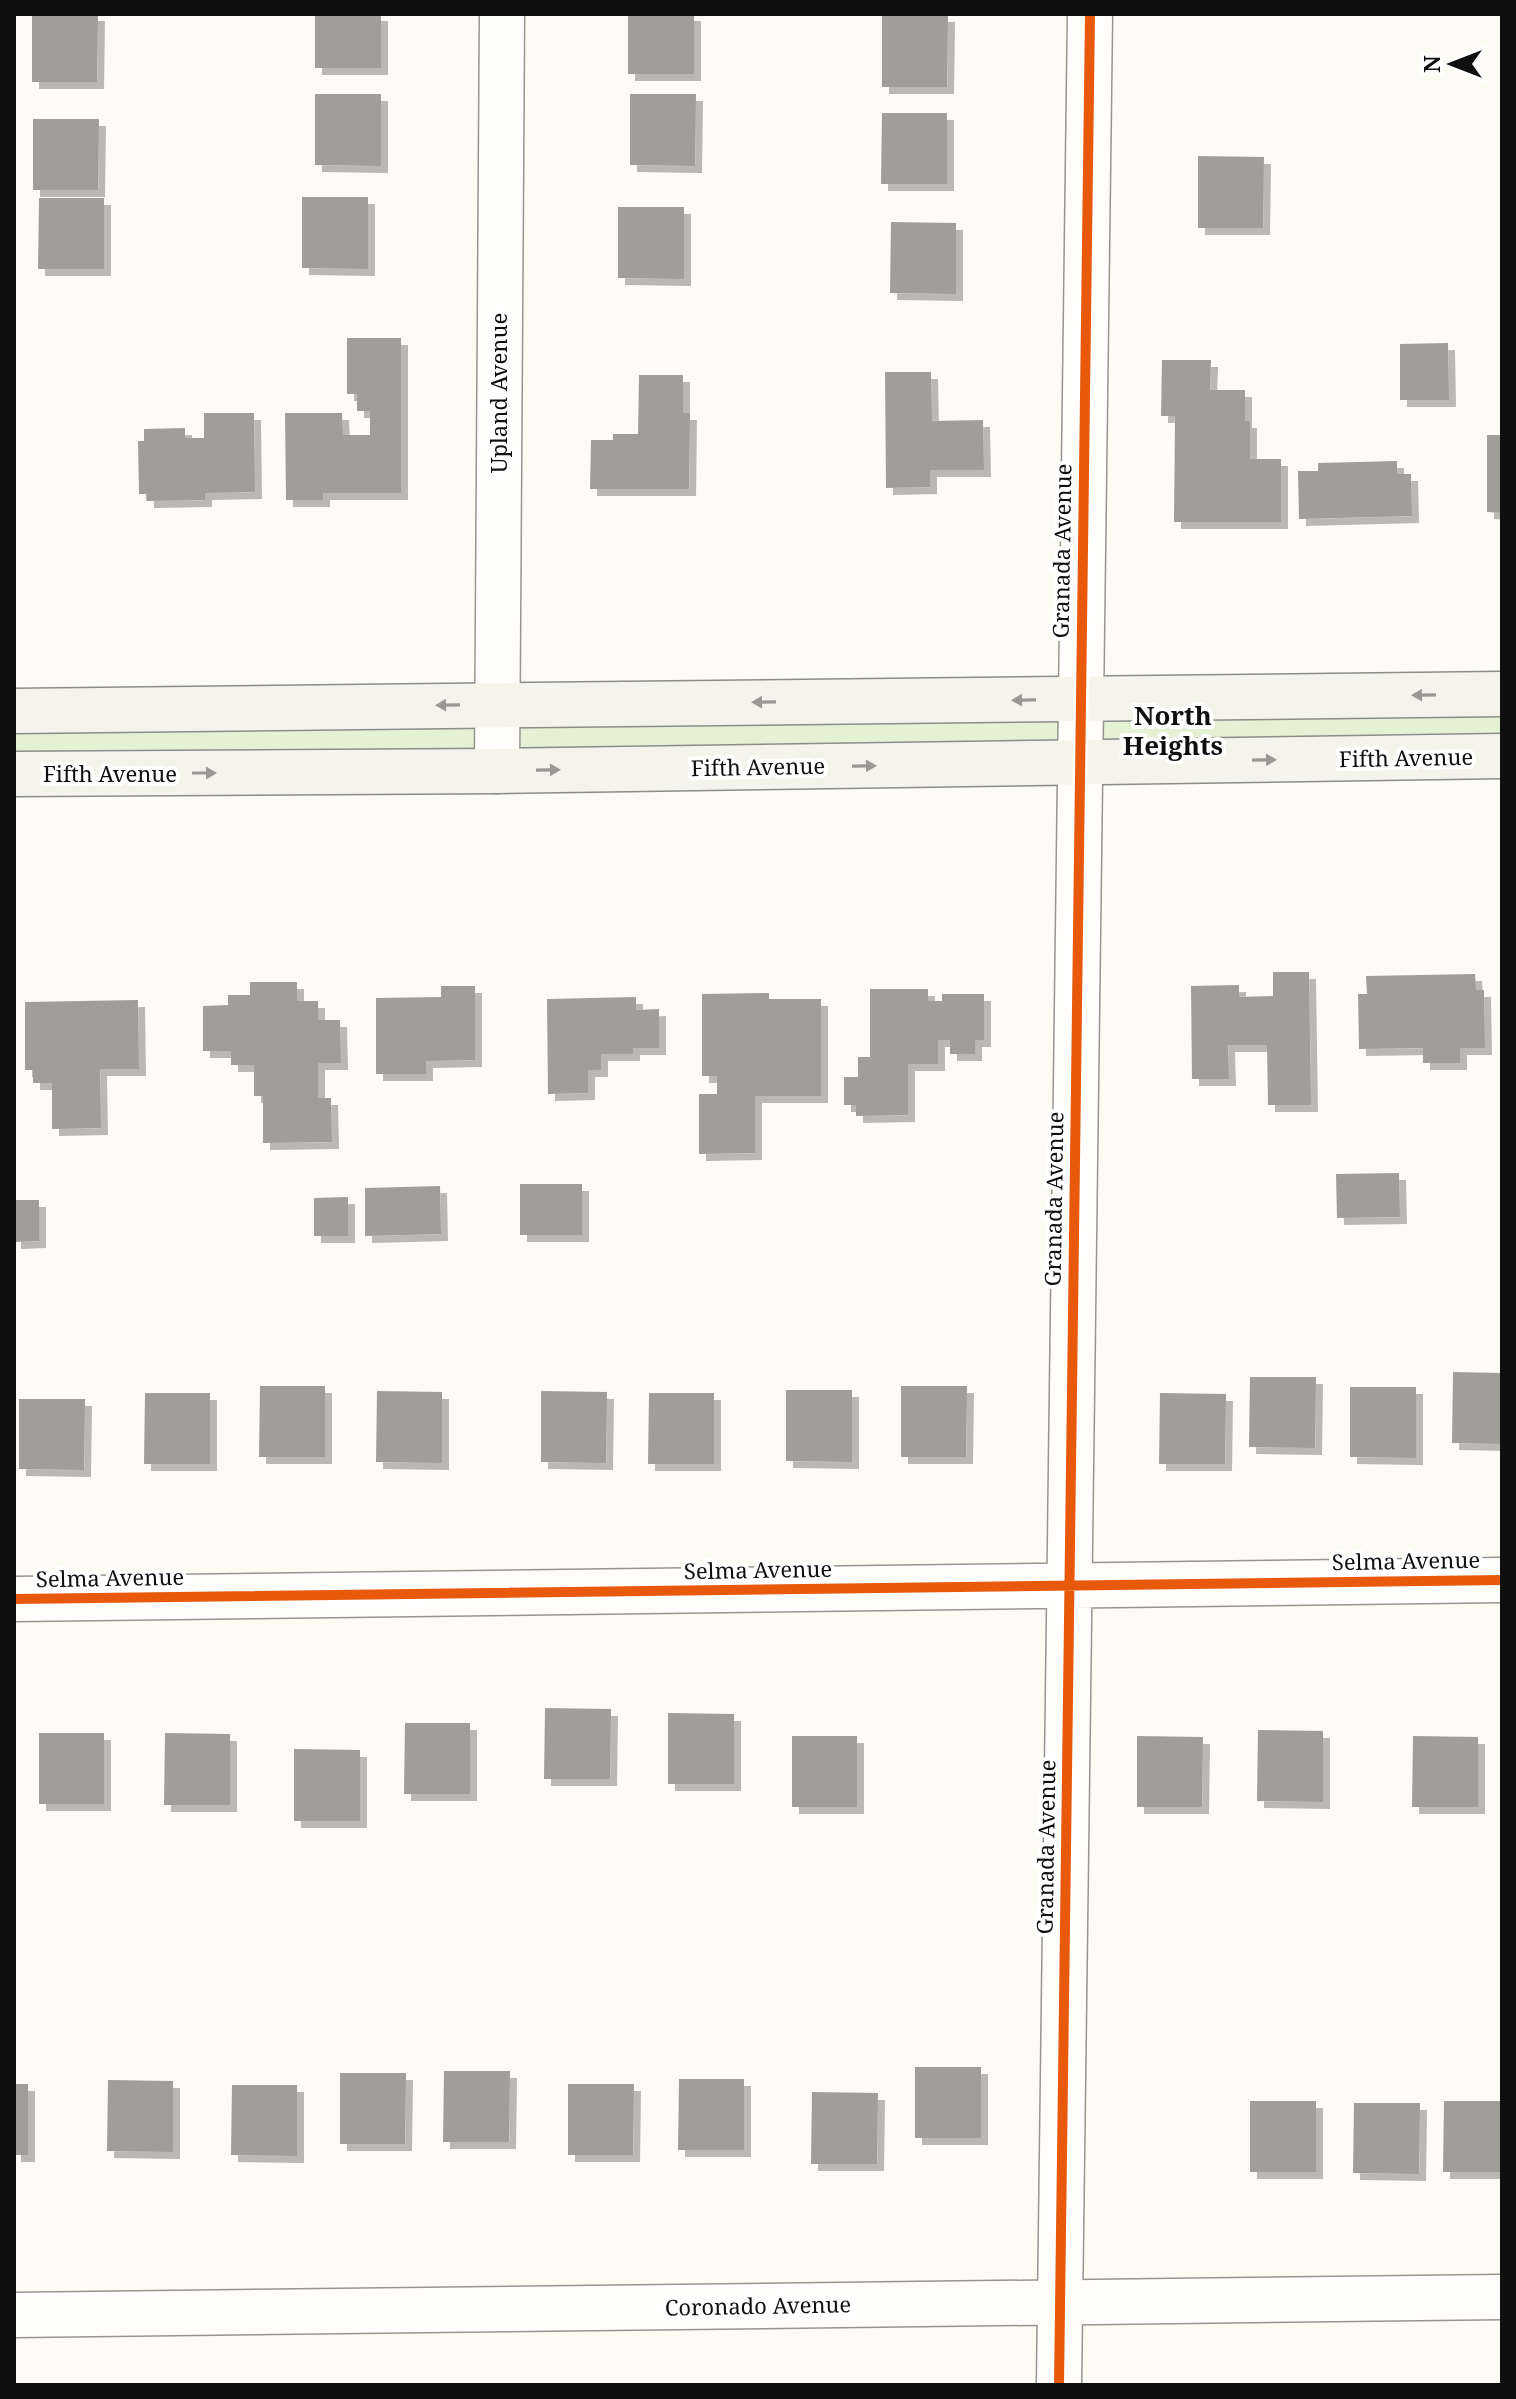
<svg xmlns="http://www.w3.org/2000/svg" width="1516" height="2399" font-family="'Noto Serif',serif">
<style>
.green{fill:#e4f1d5}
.building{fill:#9f9e99;filter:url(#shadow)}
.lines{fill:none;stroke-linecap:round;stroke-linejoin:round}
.street-casing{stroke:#969592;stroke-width:47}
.secondary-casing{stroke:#8c8c89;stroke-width:47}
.street{stroke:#fffefd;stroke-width:44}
.secondary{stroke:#f5f4eb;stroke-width:44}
.cycleway-casing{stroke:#fff;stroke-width:15}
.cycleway{stroke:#e8590c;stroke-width:10}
.oneway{fill:#999893}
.labels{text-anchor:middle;stroke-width:8;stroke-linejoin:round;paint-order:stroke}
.street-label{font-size:22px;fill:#0f0f0f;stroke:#fff}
.quarter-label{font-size:26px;font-weight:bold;fill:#0f0f0f;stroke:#fff}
</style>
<defs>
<filter id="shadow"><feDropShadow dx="7" dy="7" stdDeviation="0" flood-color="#0004"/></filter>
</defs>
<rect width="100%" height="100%" fill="#fcfbf4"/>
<path class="green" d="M1502 694V756L14 774V711Z"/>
<path class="building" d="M32 14H98L97 82H32Z
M315 14H381V68H315Z
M628 14H694V74H628Z
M882 15H948L947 87H882Z
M315 94H381V166L315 165Z
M630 94H696L695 166 630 165Z
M882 113H947V184H881Z
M33 119H99L98 190H33Z
M1198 156 1264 157 1263 228H1198Z
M302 197H368V269L302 268Z
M39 198H104V269H38Z
M618 207H684V279L618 278Z
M891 222 956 223V294L890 293Z
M347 338H401V493H323V500H286L285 413H342L343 435H370V411H357V394H347Z
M1448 343 1449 400H1400V344Z
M1162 360H1211L1210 390H1245V421H1250V459H1281V522H1174L1175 416H1161Z
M885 372H931L932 421 983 420 984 470H930V487L886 488Z
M639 375H683V413H690L689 489H590L591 440H613V434H638Z
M204 413H254L255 492 205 493V500L147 501V494H139L138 441H144V429L185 428V438H204Z
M1487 435H1502V513L1487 512Z
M1397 461V474H1411L1412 516 1299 519 1298 471H1318V463Z
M1273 972H1309L1311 1105H1268L1267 1045H1228L1229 1079H1192L1191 986 1239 985V997L1273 996Z
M1475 974 1476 990H1484L1485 1048H1460V1063H1423V1048L1359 1049 1358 994H1367L1366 976Z
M250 982H297V1001H318V1020H340L341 1063H318V1098H331L332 1142 263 1143V1096H254V1065H231V1051H203V1006L228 1005V995H250Z
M441 986H475V1060L426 1061V1074H376V998L441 997Z
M870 989H928V1001H942V994H984V1040H975V1054H950V1040H938V1064H908V1115L856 1116V1105H844V1077H858V1057H870Z
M769 993V999H821V1096H755V1153L699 1154V1094H717V1076H702V994Z
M636 997V1010L659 1009V1048H633V1054H601V1070H588V1093L548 1094 547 999Z
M138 1000 139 1069H100L101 1128 52 1129V1083H33V1070H25V1002Z
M1399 1173 1400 1217 1337 1218 1336 1174Z
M520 1184H582V1235H520Z
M440 1186 441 1234 365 1236V1188Z
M348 1197V1236H314V1198Z
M14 1200H39V1241L14 1242Z
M1453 1372 1502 1373V1444L1452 1443Z
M1250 1377H1316L1315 1448 1249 1447Z
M260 1386H325V1457H259Z
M901 1386H967L966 1457H901Z
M1350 1387H1416V1458L1350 1457Z
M786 1390H852V1462L786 1461Z
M377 1391 442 1392V1463L376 1462Z
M541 1391 607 1392 606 1463 541 1462Z
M145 1393H210V1464H144Z
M649 1393H714V1464H648Z
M1160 1393 1226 1394 1225 1464H1159Z
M19 1399H85L84 1470 19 1469Z
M545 1708 611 1709 610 1779H544Z
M668 1713 734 1714V1784H668Z
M405 1723H470V1794H404Z
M1258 1730 1323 1731V1802L1257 1801Z
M39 1733H104V1804H39Z
M165 1733 230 1734V1805H164Z
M792 1736H857V1807H792Z
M1137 1736 1203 1737 1202 1807H1137Z
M1413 1736 1478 1737V1807H1412Z
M294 1749 360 1750V1821H294Z
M915 2067H981V2138H915Z
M444 2071H510L509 2142H443Z
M340 2073H406L405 2144H340Z
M679 2079H744V2150H678Z
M108 2080 173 2081V2152L107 2151Z
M14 2084H28V2155H14Z
M568 2084H634L633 2155H568Z
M232 2085H297V2156L231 2155Z
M812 2092 878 2093 877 2164H811Z
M1250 2101H1316V2172H1250Z
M1444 2101H1502V2172H1443Z
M1354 2103H1420L1419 2174 1353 2173Z"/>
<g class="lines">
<g class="street-casing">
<path id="street" d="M497 771 502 14
M14 1599 1502 1580
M14 2315 1502 2297
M1059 2385 1090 14"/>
</g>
<g class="secondary-casing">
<path id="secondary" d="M14 711 1502 694
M14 774 497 771 1502 756"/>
</g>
<use href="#street" class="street"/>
<use href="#secondary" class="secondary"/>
<g class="cycleway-casing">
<path id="cycleway" d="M14 1599 1502 1580
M1059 2385 1090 14"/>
</g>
<use href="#cycleway" class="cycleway"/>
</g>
<defs><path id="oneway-solid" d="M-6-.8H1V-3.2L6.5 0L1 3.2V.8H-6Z" transform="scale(2)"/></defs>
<g class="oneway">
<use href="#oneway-solid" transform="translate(1424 695) rotate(179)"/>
<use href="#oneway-solid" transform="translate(1024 700) rotate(179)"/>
<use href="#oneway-solid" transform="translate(764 702) rotate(179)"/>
<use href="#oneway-solid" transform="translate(448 705) rotate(179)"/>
<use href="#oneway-solid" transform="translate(1264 760) rotate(-1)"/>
<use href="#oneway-solid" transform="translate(864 766) rotate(-1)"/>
<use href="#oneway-solid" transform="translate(548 770) rotate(-1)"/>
<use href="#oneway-solid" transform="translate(204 773)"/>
</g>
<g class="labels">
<g class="street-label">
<text transform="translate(499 393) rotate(-90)" y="8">Upland Avenue</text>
<text transform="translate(1062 551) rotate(-89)" y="8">Granada Avenue</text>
<text transform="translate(1406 758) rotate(-1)" y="8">Fifth Avenue</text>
<text transform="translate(758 767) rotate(-1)" y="8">Fifth Avenue</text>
<text x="110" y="782">Fifth Avenue</text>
<text transform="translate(1054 1199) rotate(-89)" y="8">Granada Avenue</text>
<text transform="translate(1406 1561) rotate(-1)" y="8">Selma Avenue</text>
<text transform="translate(758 1570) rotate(-1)" y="8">Selma Avenue</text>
<text transform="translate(110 1578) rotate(-1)" y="8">Selma Avenue</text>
<text transform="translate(1046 1847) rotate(-89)" y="8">Granada Avenue</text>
<text transform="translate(758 2306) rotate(-1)" y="8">Coronado Avenue</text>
</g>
<g class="quarter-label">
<text x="1173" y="725">North<tspan x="1173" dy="30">Heights</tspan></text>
</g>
</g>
<rect width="1516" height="2399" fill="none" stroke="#0f0f0f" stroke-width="32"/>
<g transform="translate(1452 64) rotate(270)" stroke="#ffffff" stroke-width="6" paint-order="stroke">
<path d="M0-6L14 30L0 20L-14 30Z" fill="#0f0f0f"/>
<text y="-12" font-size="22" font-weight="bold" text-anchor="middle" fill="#0f0f0f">N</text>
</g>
</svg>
